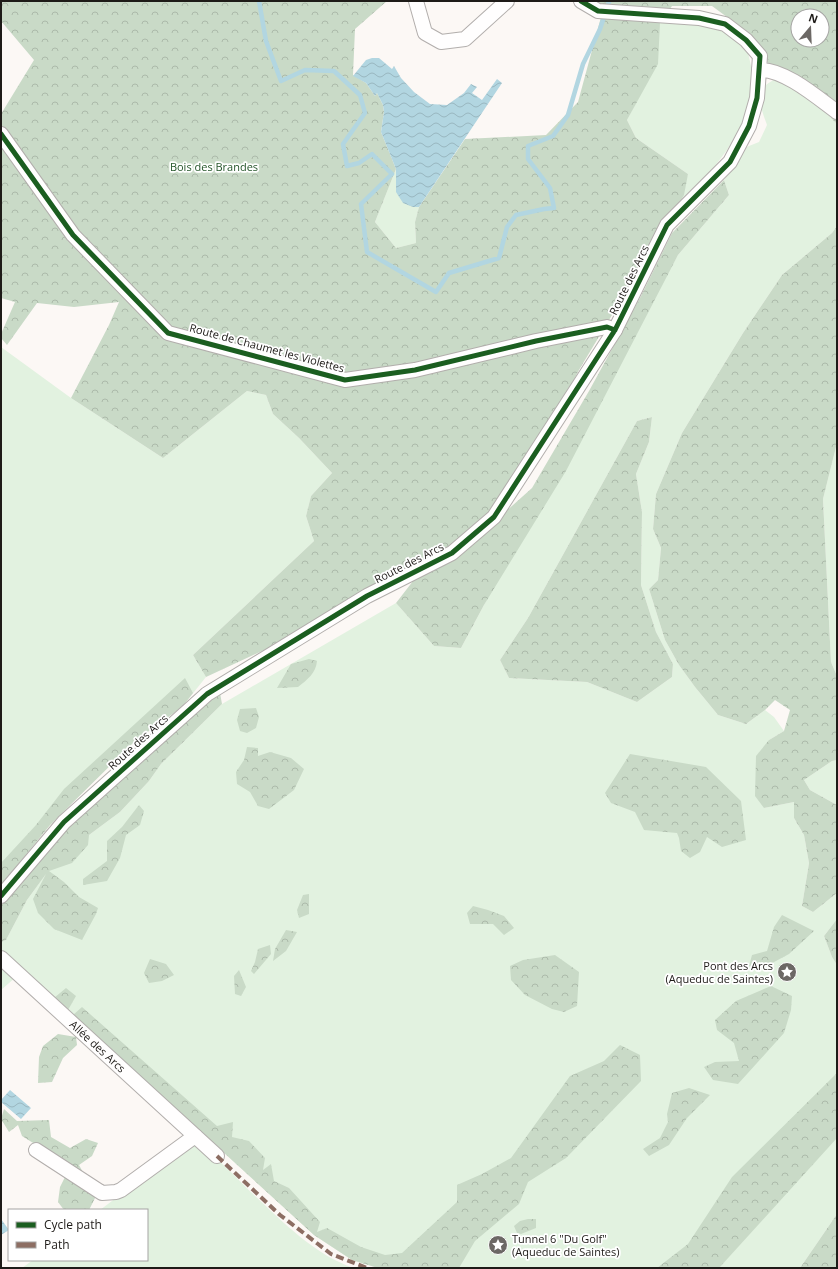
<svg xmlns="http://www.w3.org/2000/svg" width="838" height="1269" font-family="'Open Sans',sans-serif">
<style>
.green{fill:#e2f2e0;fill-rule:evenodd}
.forest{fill:url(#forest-crowns);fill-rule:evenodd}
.water{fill:url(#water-waves)}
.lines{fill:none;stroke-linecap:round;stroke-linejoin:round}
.stream{stroke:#b2d6e1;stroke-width:4.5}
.minor-casing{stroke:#b2aeac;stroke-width:16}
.minor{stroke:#fffefe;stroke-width:14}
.quiet{stroke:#8d6e63;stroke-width:4;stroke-dasharray:8 4;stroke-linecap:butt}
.cycleway-casing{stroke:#fff;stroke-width:8}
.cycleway{stroke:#1b5e20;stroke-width:5}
.labels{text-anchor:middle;stroke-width:3.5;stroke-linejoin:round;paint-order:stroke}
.park-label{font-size:11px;fill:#245529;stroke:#fff}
.street-label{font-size:11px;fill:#1e1b18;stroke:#fff}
.poi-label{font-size:11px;fill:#1e1b18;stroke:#fff;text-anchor:end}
</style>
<defs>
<pattern id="forest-crowns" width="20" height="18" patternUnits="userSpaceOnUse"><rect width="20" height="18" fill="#c9dac7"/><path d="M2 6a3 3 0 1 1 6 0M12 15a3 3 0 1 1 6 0" fill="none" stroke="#acbaaa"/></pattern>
<pattern id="water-waves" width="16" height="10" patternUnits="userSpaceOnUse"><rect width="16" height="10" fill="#b2d6e1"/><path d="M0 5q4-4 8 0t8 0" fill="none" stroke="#99b7c0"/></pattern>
</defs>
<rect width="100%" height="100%" fill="#fcf8f5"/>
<path class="green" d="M663 20 702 23 735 36 748 53 753 74 747 115 727 150 706 178 677 206 688 174 636 138 627 120 639 97 660 23Z
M777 78 829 110 831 118 837 124V226L832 233 782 275 743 333 682 433 656 494 653 529 661 548 658 580 649 589 665 640 679 665 695 687 718 715 746 724 765 710 774 717 784 731 769 740 764 808 794 802V818L804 835 809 863 802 906 813 912 837 893V919L824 936 832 957 837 965V1214L800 1268H378L352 1260 314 1235 1 949V942L6 940 27 900 48 871 89 835 120 812 149 781 161 764 222 704 396 603 434 646 461 648 484 605 678 255 729 195 724 180 744 148 759 142 767 125C763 113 755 97 766 85 769 82 774 80 777 78ZM652 417 649 442 636 474 642 512 641 585 656 632 673 664 672 677 637 702 587 682 509 678 500 660 528 618 637 421Z
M396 169 419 207 415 222 416 243 396 248 375 222Z
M1 347 71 398 163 458 247 391 266 395 273 414 299 438 332 473 311 496 306 516 314 541 193 655 206 677 182 707 135 741 50 825 1 885Z
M837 436V676L831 662 823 499 836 447Z
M837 760V805L810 790 804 780 832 761Z
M1 964 16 977 1 990Z
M192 1145C210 1147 239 1181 253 1194 283 1222 315 1255 354 1268H22L33 1260H147V1210H100L185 1146Z"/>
<path class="forest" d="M1 1H387L355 29 353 75 366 83 375 96 377 93 383 105 384 112 381 132 396 169 375 222 396 248 416 243 415 222 419 207 465 139 546 135 578 102 601 17 598 1H837V124L831 118 826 98 799 77 768 63 750 34 712 6H672L660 23 658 64 627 120 636 138 688 174 684 195 579 370 521 482 476 538 532 488 589 391 641 296 672 233 724 180 729 195 678 255 566 471 484 605 461 648 434 646 396 603 427 563 275 645 206 677 193 655 314 541 306 516 311 496 332 473 299 438 273 414 266 395 247 391 163 458 71 398 109 325 119 302 74 307 37 303 7 345 1 338V334L15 302 1 298V144L2 143 1 114 34 60 1 21ZM798 16H822V40H798Z
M837 226V436L836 447 823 499 831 662 837 676V760L832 761 804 780 810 790 837 805V893L813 912 802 906 809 863 804 835 794 818V802L764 808 755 796 756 756 769 740 784 731 790 710 775 700 765 710 746 724 718 715 695 687 679 665 665 640 649 589 658 580 661 548 653 529 656 494 682 433 743 333 782 275 832 233Z
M652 417 649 442 636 474 642 512 641 585 656 632 673 664 672 677 637 702 587 682 509 678 500 660 528 618 637 421Z
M309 659 317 661C316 673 307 680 298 687L277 688 291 664Z
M185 678 193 693 182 707 135 741 50 825 1 885V863L36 825 64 789Z
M205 692 220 693 222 704 161 764 149 781 120 812 89 835 88 845 72 863 49 871 64 882 79 897 98 908 96 914 82 940 54 929 38 913 33 899 46 874 27 900 6 940 1 942V906L41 858 64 822Z
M256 708 259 717 256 728 247 733 240 731 237 720 240 709Z
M247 747 258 748V756L270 752 291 758 304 769 294 790 269 809 258 806 250 792 237 784 236 772 244 760Z
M630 754 706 767 741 801 746 840 722 847 707 837 700 852 690 858 681 851 679 838 677 833 644 830 635 812 611 803 605 793Z
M139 805 144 811 140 825 126 835 120 858 107 881 83 885V879L107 861V841L122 827Z
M309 894V914L299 918 297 910 303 895Z
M473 906 488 910 504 916 514 928 504 935 493 924H470L467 913Z
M782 915 814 931 789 954 761 969 749 966 752 955 767 951 774 927Z
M837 919V965L832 957 824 936Z
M286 930 297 932 286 951 273 961 275 949Z
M270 945 271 954 254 974 251 971 255 962 258 949Z
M555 955 579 972 577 1006 564 1012 552 1009 525 995 511 980 510 966 523 960Z
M150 959 166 964 174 975 162 981 149 983 144 973Z
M239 970 246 987 241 996 235 994 234 976Z
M771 986 792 996 791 1010 784 1033 738 1084 713 1080 704 1067 715 1062 739 1061 734 1043 717 1030 715 1020 736 1001Z
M66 988 76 996 68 1010 54 998Z
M82 1007 217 1126 233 1122 232 1137 249 1141 265 1158 263 1170 271 1164 274 1181 289 1188 320 1222 317 1232 327 1228 361 1247 385 1255 402 1253 457 1202V1185L482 1174 511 1158 570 1076 604 1061 620 1045 640 1055 641 1081 566 1158 528 1182 519 1204 475 1241 459 1268H378L352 1260 314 1235 73 1015Z
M58 1034 76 1037 77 1045 63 1058 52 1082 38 1083 39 1057 43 1046Z
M837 1073V1138L719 1268H657L688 1244 732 1177Z
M689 1088 710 1095 687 1118 669 1145 649 1156 643 1149 660 1138 668 1122 667 1114 672 1093Z
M4 1109 17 1121 49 1120 51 1137 70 1148 86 1139 98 1143 92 1156 79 1165 96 1196 89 1210H64L58 1202 60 1187 66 1175 57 1158 22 1136 18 1125 9 1132 1 1119Z
M837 1214V1268H800Z
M528 1219H536V1228L521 1234 517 1233 514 1226 520 1221Z"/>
<path class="water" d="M372 58H379L392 69 394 66 401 78 414 92 430 104 447 105 464 93 471 84 477 87 472 93 482 100 497 79 502 83 419 207H413L403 203 396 192V169L381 132 384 112 383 105 377 93 375 96 366 83 353 76 366 60Z
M10 1090 31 1108 21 1119 1 1102V1100Z
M1 1219 9 1230 1 1235Z"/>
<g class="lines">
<path class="stream" d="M259 1 266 41 281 81 305 70 334 71 360 95 365 113 343 144 347 166 359 163 372 154 392 174 361 204 367 252 436 292 449 273 499 258 507 227 516 215 544 209 554 208 550 188 528 159V146L553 136 568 115 583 64 600 29 609 2 608 1"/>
<g class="minor-casing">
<g id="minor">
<path d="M416 1 425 33 441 42 465 39 507 1"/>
<path d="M759 70C783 68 818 98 837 112"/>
<path d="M1 134 73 235 168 333 345 380 415 370 536 341 607 327 615 330"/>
<path d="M1 896 64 822 207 694 367 596 452 553 494 517 615 330 667 225 730 162 749 126 757 98 760 56 746 40 725 24 699 18 598 11 581 1"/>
<path id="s1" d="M1 958 217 1156"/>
<path d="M36 1150 102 1193 116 1192 121 1190 195 1136"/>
</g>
</g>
<use href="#minor" class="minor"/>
<path class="quiet" d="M217 1156 280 1215 318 1244 331 1254 367 1268"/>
<g class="cycleway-casing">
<path id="cycleway" d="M1 134 73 235 168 333 345 380 415 370 536 341 607 327 615 330
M1 896 64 822 207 694 367 596 452 553 494 517 615 330 667 225 730 162 749 126 757 98 760 56 746 40 725 24 699 18 598 11 581 1"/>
</g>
<use href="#cycleway" class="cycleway"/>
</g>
<defs>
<g id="sight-disc" transform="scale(1)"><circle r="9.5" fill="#6c6865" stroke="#fff"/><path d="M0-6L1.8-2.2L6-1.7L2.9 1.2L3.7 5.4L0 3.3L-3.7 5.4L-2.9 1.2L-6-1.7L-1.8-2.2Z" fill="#fff"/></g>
</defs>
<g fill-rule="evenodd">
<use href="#sight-disc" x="787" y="972"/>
<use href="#sight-disc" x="498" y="1245"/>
</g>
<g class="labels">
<g class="park-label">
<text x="214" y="171">Bois des Brandes</text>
</g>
<g class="street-label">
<text transform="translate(629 280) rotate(-64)" y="4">Route des Arcs</text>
<text transform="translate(267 348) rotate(15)" y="4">Route de Chaumet les Violettes</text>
<text transform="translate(409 563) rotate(-27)" y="4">Route des Arcs</text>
<text transform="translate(138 742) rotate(-42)" y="4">Route des Arcs</text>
<text dy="4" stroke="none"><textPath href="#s1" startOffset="131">Allée des Arcs</textPath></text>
</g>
<g class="poi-label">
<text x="773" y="970">Pont des Arcs<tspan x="773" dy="13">(Aqueduc de Saintes)</tspan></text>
<text x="512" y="1243" text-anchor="start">Tunnel 6 "Du Golf"<tspan x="512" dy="13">(Aqueduc de Saintes)</tspan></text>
</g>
</g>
<rect width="838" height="1269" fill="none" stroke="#1e1b18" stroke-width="4"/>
<rect x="8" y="1209" width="140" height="52" fill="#ffffff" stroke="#a5a4a3"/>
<rect x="16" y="1222" width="20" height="6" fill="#1b5e20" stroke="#a5a4a3"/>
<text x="44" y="1229" font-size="12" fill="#1e1b18">Cycle path</text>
<rect x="16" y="1242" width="20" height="6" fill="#8d6e63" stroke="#a5a4a3"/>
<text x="44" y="1249" font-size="12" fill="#1e1b18">Path</text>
<g transform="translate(810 28) rotate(19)"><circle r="19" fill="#ffffff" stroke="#a5a4a3"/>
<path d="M0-3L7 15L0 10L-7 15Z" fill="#6c6865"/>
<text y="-6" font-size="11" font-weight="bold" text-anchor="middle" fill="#1e1b18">N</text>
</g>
</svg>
